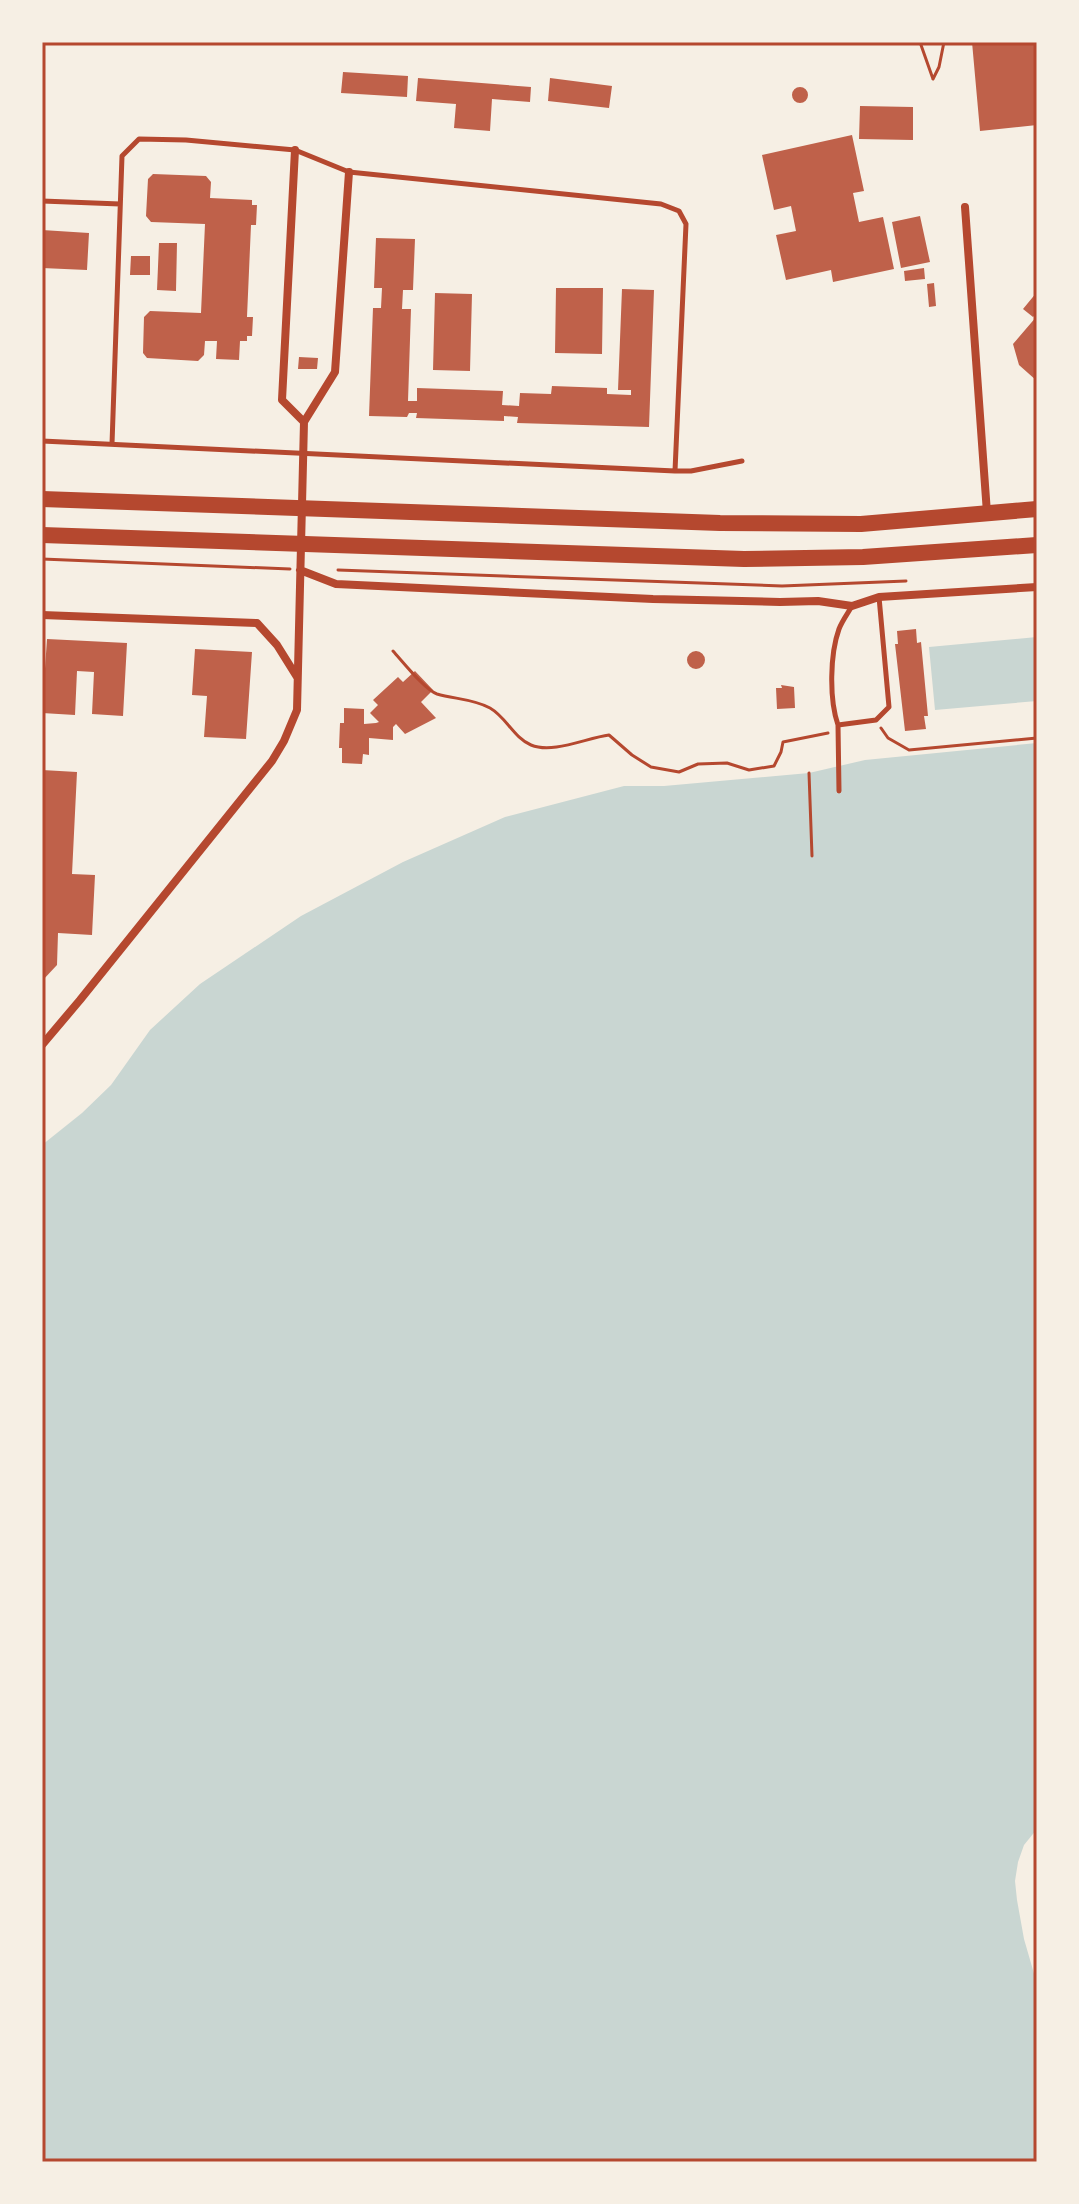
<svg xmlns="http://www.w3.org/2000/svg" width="1079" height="2204" font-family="'DejaVu Sans',sans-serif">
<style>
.water{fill:#c9d6d2}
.building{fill:#bf614a}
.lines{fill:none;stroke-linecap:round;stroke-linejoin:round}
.path{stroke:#b5482f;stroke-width:3}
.service{stroke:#b5482f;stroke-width:5}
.minor{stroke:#b5482f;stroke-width:8}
.trunk{stroke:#b5482f;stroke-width:16}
.neatline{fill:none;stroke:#b5482f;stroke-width:3}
</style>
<rect width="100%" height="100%" fill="#f6efe4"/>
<path class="water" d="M1037 637V701L935 710 929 647Z
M1037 743V1829L1024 1845 1018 1862 1015 1881 1017 1900 1024 1939 1037 1984V2162H42V1145L82 1113 111 1085 150 1030 200 984 301 916 403 862 505 817 624 786H664L809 773 865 760Z"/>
<path class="building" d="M972 42H1037V125L980 131Z
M343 72 408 76 407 97 341 93Z
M418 78 531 87 530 102 492 99 490 131 454 128 456 104 416 101Z
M550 78 612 86 609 108 548 101Z
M792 95a8 8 0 1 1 16 0a8 8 0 1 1-16 0Z
M860 106 913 107V140L859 139Z
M852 135 864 191 853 193 859 222 883 217 894 269 833 282 831 270 786 280 776 235 796 231 791 206 774 210 762 155Z
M153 174 206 176 211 182 210 198 252 200V205H257L256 225H251L247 317H253L252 336H247V341H240L239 360 216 359 217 341H205L204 355 198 361 147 358 143 353 144 317 150 311 201 313 205 224 151 222 146 216 148 179Z
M920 216 930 262 901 268 892 222Z
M42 230 89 233 87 270 42 268Z
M376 238 415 239 413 290H403L402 309H411L408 401H417V388L503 391 502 405 519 406 520 393 551 394 552 386 607 388V394L631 395V390H618L622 289 654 290 649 427 517 423 518 417 504 416V421L416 418 417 413H409L407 417 369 416 373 308H381L382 288H374Z
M159 243H177L176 291 157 290Z
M131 256H150V275H130Z
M924 268 925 279 905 281 904 271Z
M934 283 936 306 929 307 927 284Z
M556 288H603L602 354 555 353Z
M1037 292V313L1033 317 1023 309Z
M435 293 472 294 470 371 433 370Z
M1037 316V381L1019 365 1013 344Z
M299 357 318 358 317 369H298Z
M916 629 917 643 921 642 928 716H924L926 729 905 731 895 644H898L897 631Z
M47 639 127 643 123 716 92 714 94 672 77 671 75 715 42 713Z
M195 649 252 652 246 739 204 737 207 696 192 695Z
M687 660a9 9 0 1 1 18 0a9 9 0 1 1-18 0Z
M415 671 433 690 421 702 436 718 405 734 396 724 393 727V740L369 738V755L363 754 362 764 342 763V748H339L340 723H344V708L364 709V724L376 723 379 722 370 713 378 705 373 700 398 677 403 682Z
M781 685 794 687 795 708 777 709 776 688H782Z
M42 770 77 772 72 874 95 875 92 935 58 933 57 965 42 981Z"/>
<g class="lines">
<path class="path" d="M921 45 933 79
M933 79 939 67 944 42
M42 559 290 569
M338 570 782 586 906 581
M393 651C403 662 425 690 437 694 454 699 474 699 490 708 506 717 514 738 531 745 553 754 586 738 609 735L632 755 651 767 679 772 698 764 727 763 749 770 774 766 781 752 783 742 828 733
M881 728 888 738 909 750 1037 738
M809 773 812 856"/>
<path class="service" d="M42 201 120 204
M42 441 675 471H691L742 461
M112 444 122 156 139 139 186 140 295 150 349 172 661 204 679 211 686 224 675 471
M852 606C848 613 842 621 839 629 830 654 829 699 838 725L876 720 889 707 879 597
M838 725 839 791"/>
<path class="minor" d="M295 150 282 400 304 422 335 372 349 172
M965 207 987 513
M300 570 336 584 653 599 780 602 818 601 852 606 879 597 1037 587
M42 615 257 623 277 645 297 677
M42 1045 80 1000 272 761 284 741 297 710 304 422"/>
<path class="trunk" d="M42 499 720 523 861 524 1037 509
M42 535 744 559 863 557 1037 545"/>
</g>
<rect width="1079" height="2204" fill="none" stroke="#f6efe4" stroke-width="88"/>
<rect x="44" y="44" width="991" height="2116" class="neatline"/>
</svg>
